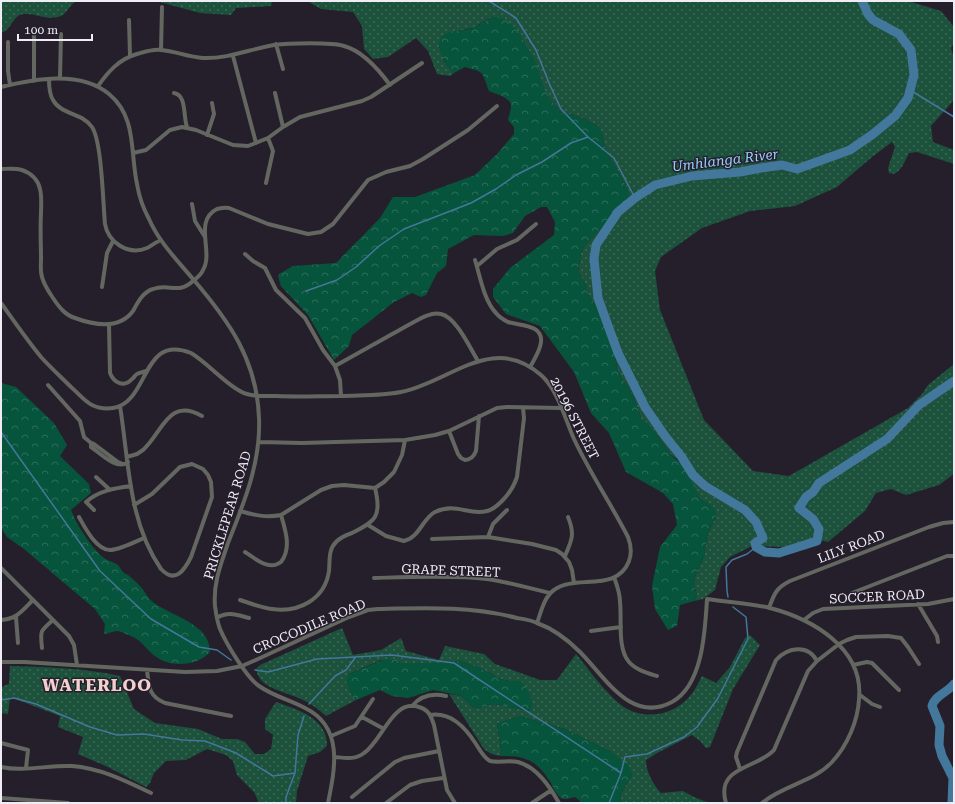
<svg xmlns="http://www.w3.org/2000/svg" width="955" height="804" font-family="'Roboto Serif',serif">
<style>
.grass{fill:url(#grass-dots)}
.forest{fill:url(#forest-crowns)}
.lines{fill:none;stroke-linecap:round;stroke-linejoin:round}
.stream{stroke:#43779c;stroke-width:1.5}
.river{stroke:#43779c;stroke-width:9}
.street{stroke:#636760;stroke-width:4}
.labels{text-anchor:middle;stroke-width:3;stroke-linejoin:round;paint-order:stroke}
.street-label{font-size:13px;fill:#f0ecf5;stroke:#251f2c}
.water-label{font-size:14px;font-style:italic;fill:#95d0fe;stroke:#251f2c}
.district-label{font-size:17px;font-weight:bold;letter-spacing:1px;fill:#f3d0ce;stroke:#251f2c}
</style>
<defs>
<pattern id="grass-dots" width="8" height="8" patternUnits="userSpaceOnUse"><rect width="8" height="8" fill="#1c513c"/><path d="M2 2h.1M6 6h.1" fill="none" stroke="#3d6a59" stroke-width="1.8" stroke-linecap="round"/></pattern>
<pattern id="forest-crowns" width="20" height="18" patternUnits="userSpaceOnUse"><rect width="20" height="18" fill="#06543b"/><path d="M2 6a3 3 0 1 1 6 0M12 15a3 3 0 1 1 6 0" fill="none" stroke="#2b6d58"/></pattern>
</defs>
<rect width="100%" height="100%" fill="#251f2c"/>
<path class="grass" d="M1 1H76C69 5 67 15 58 17 47 20 35 13 24 14 12 15 12 30 1 33Z
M156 1H272L271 6 236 8 231 15 200 13Z
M307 1H908L941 11 954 27V43L951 48 954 58V100L931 126 933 142 954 150V164L917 152 909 153C905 161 902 170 894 174L889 173 888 168 895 147 892 142 872 157 837 187 795 206 750 211 702 228 661 257 655 271 660 310 704 420 753 471 789 476 908 408 922 394 928 385 954 364V474L939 485 906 495 891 489 876 493 865 511 828 542 816 539 784 547 752 546 730 557 721 567 715 590 703 599 694 601 697 595 694 586 695 577 704 556 707 536 716 516 713 507 700 499 679 460 671 455 652 428 641 418 632 392 622 379 617 368 615 355 600 313 588 294 586 285 578 272 581 253 585 245 620 208 626 204 627 188 618 171 609 157 603 141 602 132 598 126 582 118 570 114H563L554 105 547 96 518 31 492 17 473 28 448 33 439 46 444 61 454 73 450 76 437 74 428 51 416 38 388 57 373 59 364 49 362 26 353 12 321 9Z
M342 628 353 655 381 650 401 638 406 651 439 660 445 646 484 654 495 664 540 680H557L576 654C590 671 604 691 621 705 642 721 673 716 689 697 695 691 698 683 702 676L716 683 730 667 745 638 750 635 760 645 733 689 710 747 706 748 700 741 692 735 659 752 646 760C646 772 653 784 661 793L683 791 694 797 709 803H620L621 794 632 775 611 752 565 729 519 716 497 724 502 756C494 755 490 754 484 749L449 694 462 696 474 708H477L494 704 530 711 521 681H509L497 678 489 672 461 661 441 663H400L397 660H381L349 674 350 692 356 700 326 716C319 710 312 704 303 700 292 694 269 690 261 680 258 677 257 673 256 669L260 665Z
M10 666C47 667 84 668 120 676L134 709 155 723 198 729 222 739H237L245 742 255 754H264L271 749 273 735 265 729V719L276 702C296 709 328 718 327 746L320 752 308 756 297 791 296 803H259L254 792 237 775 233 761 226 755 207 749 186 760 166 761 154 773 150 783 146 787 108 767 78 754 83 737 58 727 60 716 10 697 8 714 1 713V687L9 684Z"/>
<path class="forest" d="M492 17H496L503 19 511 24 518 31 536 63 544 89 554 105 563 114H570L582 118 598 126 602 132 603 141 609 157 618 171 627 188 630 197 626 204 620 208 585 245 581 253 578 272 586 285 588 294 600 313 615 355 617 368 622 379 632 392 641 418 652 428 671 455 685 467 700 499 713 507 715 509 716 516 707 536 704 556 695 577 694 586 697 595 694 601 680 605 677 626 668 630 655 609 652 586 660 547 677 525 673 504 663 493 626 472 609 433 591 413 574 372 540 326 506 314 493 297V289L510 268 554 235 555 222 547 207H541L525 216 513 233 503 236 474 235 448 249 446 266 437 273 426 295 421 297 412 293 394 302 352 335 349 346 334 360 308 315 281 286 278 276 279 274 293 266 336 263 380 218 393 197H415L475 175 497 154 514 134V127L508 120C509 115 511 110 511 106 511 97 495 94 489 91 482 72 485 72 465 67L454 73C445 65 429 39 448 33 456 30 465 31 473 28 479 25 486 21 492 17Z
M1 383 16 387 54 423 67 445 60 456 89 484 91 493 71 510C76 524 93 550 104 558 108 561 114 562 118 565 120 567 121 570 123 572 125 574 127 574 128 575 132 578 136 582 140 586 145 591 147 598 153 602 172 617 210 623 210 652 199 665 173 668 158 658 145 650 144 640 126 634 124 633 120 631 117 631 114 631 109 633 105 634L104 633 105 624 95 609 24 549 7 537 1 528Z
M385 659 397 660 400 663H441L461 661 489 672 497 678 509 681H521C527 688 536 703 530 711L494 704 477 708H474L462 696 433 690 408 698 392 696 380 690 356 700 350 692 346 681 349 674Z
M519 716 565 729 611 752 629 766 632 775 621 794 620 803H580V801L575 797C570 798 564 801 560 797 556 794 553 787 551 783 538 762 527 755 502 756L497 724Z"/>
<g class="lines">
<path class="stream" d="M489 1 516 18 536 50 549 83 561 109 588 137 614 158 635 198
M910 90 954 117
M306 291 337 280 356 267 379 246 404 229 471 203 496 189 516 175 542 162 571 143 588 137
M1 432 100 571 151 619 199 647 217 650 231 660
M728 597 727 591 726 567 732 560 747 554 756 547
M255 670 268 672 317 659 392 655 454 663 621 773
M1 700 14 698 36 704 90 727 117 735 144 734 182 740 205 741 236 753 273 776 295 773
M309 704 335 676 346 670 355 658
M286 803V797L295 773 298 735 304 716
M609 803 621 773 625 757 647 754 684 737 697 727 718 698 748 639 746 617 733 607"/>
<path class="river" d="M862 1 868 14 873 20 899 34 911 50 914 75 908 98 895 116 873 134 850 150 797 169 782 165 761 168 740 172 692 176 655 185 635 198 618 212 596 245 594 259 598 298 618 353 645 407 665 436 681 456 693 475 705 486 745 510 756 522 763 538 755 543 756 547 765 552 779 553 817 541 819 529 813 519 799 508 806 497 813 492 819 483 887 439 919 405 954 381
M952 803 953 778 942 756 939 745 940 726 932 706C935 695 947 693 954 684"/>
<path class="street" d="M129 20 130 56
M8 42V71L10 85
M276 44 283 69
M161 50 162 7
M233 56 256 143
M60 78 61 34
M49 79C49 86 49 94 53 100 61 115 83 113 92 127 102 142 103 204 105 224 108 242 128 256 147 248 151 246 156 242 161 240
M34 81V35
M98 86C108 72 119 59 137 54 144 52 153 49 161 50 175 51 188 57 203 58 228 59 250 49 274 45 288 43 332 42 344 46 363 51 379 70 390 85
M1 87C34 79 80 70 109 94 137 117 130 152 137 184 139 196 143 208 149 219 159 242 177 260 193 279 229 321 257 360 259 418 261 462 244 503 228 543 221 564 213 583 215 606 216 614 217 621 220 629 226 643 246 677 259 686 273 696 290 700 305 708 344 727 335 769 328 803
M174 93C187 95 183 117 187 127
M275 93 283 127
M207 135 214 114 212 103
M133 153 146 150 170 130 182 127 196 130 233 145 248 146 268 138 283 127 300 117 362 101 371 97 422 63
M1 169C8 169 15 168 22 170 31 173 38 180 40 189 42 197 41 206 41 213 40 229 41 244 41 259 41 265 40 271 42 277 44 285 49 292 53 298 59 307 65 315 75 318 94 325 119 330 133 311 138 302 143 292 153 289 169 283 178 295 193 281 197 278 201 275 203 270 214 252 193 221 217 209 221 208 225 207 229 208L268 224 308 234 321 232 333 224 368 180 386 172 410 166 423 159 468 130 497 106
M266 183 273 151 268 138
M192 204 195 221 205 237
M245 254 253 261 265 268 276 290 305 318 323 350 335 366 340 380 341 396
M475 260C480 276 484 301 496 313 499 317 504 320 508 322 519 326 543 324 541 342 540 351 534 360 530 367
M477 266 497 249 517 240 536 224
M102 287 107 253 113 241
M1 303C14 321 27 340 41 357 51 368 61 377 71 387 78 393 84 401 92 405 98 408 106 409 113 408 150 402 141 333 191 353 208 363 230 389 247 394 257 397 267 396 277 396 298 397 319 396 341 396 360 395 381 396 401 392 449 383 492 332 541 375 558 390 565 419 574 439 590 473 611 504 628 537 631 545 632 553 629 561 617 593 575 574 554 590 544 597 541 612 537 623
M109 325 110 373C114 383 124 388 132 379 134 378 135 375 137 374 139 373 143 372 146 371
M335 366 412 323C421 318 431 312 441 314 456 317 470 348 478 361
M48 385 80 421 84 437 91 443
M120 406C129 462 128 521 161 569 175 584 184 571 191 557L212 497 211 482 208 475 203 469 192 464 180 467 152 494 134 505
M449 431 458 454 461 458 465 460C471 460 474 456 476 451L479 416
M260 442 302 443 405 440 435 435 449 431 497 408 507 407 561 408
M127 457 137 454 143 450C163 432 168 397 202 416
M123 464 118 462 94 444 91 443V447C100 453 117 471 128 462
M96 477 109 489
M94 510 86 502C98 491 115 488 131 486
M240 511C254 515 266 518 281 515L321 490 332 486 344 485 375 488 384 482 394 472 402 455 405 440
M79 517C85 528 97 551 111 550 121 549 135 542 144 538
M368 525 386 536 404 541C420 537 422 519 435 512 456 502 469 516 487 511 493 510 498 505 502 501 509 494 514 486 517 477L524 418 523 408
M488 537 493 524 507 510
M432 539 488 537 532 544 556 550 562 554 569 562 572 570 574 583
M245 552C256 559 269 571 281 562 292 548 285 529 281 515
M565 556C572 540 575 534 568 517
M1 568 69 636 74 645 77 665
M614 577C617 585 620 593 620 602 622 619 617 648 629 662 636 670 647 673 657 676
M374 578C409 577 452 575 487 579 508 582 529 588 550 593
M852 593 947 556H954
M240 600C250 603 261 608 272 609 299 613 325 599 329 571 330 561 328 550 336 542 340 538 346 535 352 533 376 521 382 516 375 488
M918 604 937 636 938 642
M769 608C774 594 776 588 790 581L929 527 943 523 954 522
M16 617 18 643
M217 618C228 611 237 615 249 618
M1 620C17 619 22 611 33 600
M804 620 813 613 823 609 928 604 954 599
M591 631 621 627
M42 648C40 631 40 631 53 620
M1 662H24L185 672 217 671 242 666 258 659 349 617 368 610 378 609C425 608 471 606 517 618 523 619 531 620 537 623 554 629 568 640 580 652 605 677 631 724 672 702 703 685 705 631 707 599 727 602 749 603 770 608 812 619 864 648 859 699 858 721 847 746 832 762 814 782 783 785 762 803
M853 665 867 662 872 663 899 690
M147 670C149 686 148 696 165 703L231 716
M860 695 872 704 880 707
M412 706C421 695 433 693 446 696
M430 715C451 712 465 727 476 744 480 750 483 757 490 761 499 763 508 760 518 762 537 767 550 787 559 803
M362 717 384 729
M331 736 355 726 373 699
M1 743 28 750 26 768
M335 757C346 758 355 760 364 753 382 741 393 698 419 707 429 710 431 716 434 725L447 790 455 803
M1 767C24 772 48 765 72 766 100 768 126 781 151 793
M740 769 736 757 737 752 776 660C788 647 808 644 817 661
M352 797 395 762 404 758 439 751
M1 798 68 803
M386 803 410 785 422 781 443 778
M532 803 550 791
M726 803C715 766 757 769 774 750L808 671 817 661 839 644 847 640 856 637 888 636 901 638 908 647 919 664"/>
</g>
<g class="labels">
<g class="street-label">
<text transform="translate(575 418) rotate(63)" y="5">20196 STREET</text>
<text transform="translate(227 515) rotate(-73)" y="5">PRICKLEPEAR ROAD</text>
<text transform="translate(851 546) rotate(-21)" y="5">LILY ROAD</text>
<text transform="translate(451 570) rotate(2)" y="5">GRAPE STREET</text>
<text transform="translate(877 596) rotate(-3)" y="5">SOCCER ROAD</text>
<text transform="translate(309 626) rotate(-23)" y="5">CROCODILE ROAD</text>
</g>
<g class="water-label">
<text transform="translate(725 160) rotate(-7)" y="5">Umhlanga River</text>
</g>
<g class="district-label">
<text x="97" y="691">WATERLOO</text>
</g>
</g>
<rect width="955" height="804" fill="none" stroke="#f0ecf5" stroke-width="4"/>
<path d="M18 34v6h74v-6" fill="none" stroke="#f0ecf5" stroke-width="2"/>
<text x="24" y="34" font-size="12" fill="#f0ecf5" stroke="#251f2c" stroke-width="3" paint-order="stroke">100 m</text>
</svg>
